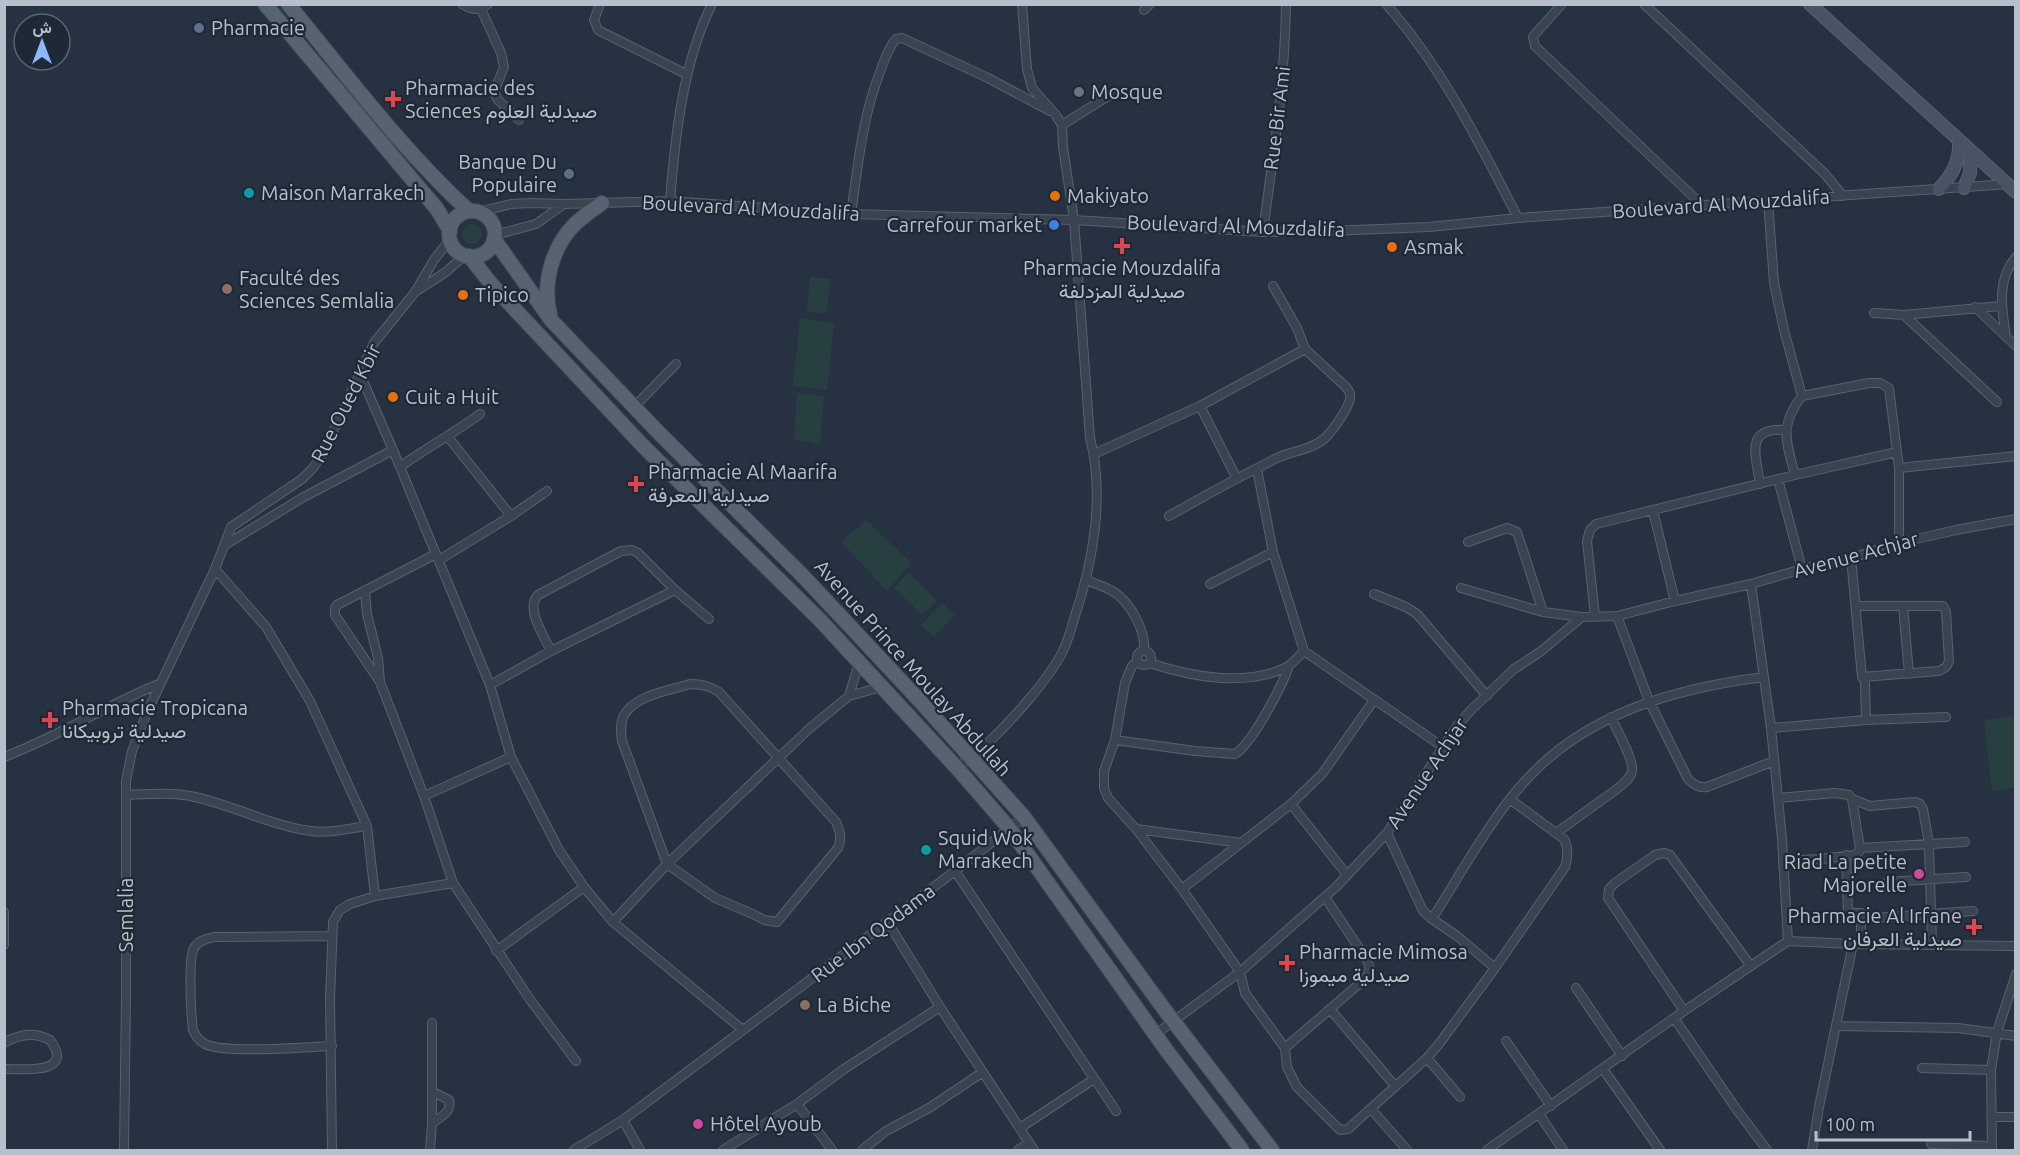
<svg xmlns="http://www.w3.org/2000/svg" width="2020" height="1155" font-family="Ubuntu,Vazirmatn,sans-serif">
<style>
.green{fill:#283f42}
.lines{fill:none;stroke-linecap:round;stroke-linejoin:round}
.street-casing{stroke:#58626e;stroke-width:10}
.secondary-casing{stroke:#58626e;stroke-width:14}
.primary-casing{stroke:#444d5a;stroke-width:16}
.street{stroke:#3a4451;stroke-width:8}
.secondary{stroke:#485364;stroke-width:12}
.primary{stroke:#586371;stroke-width:14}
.service-dot{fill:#5c6f8a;stroke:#1f2936;stroke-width:2}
.worship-dot{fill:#6b7280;stroke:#1f2936;stroke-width:2}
.health-dot{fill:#e0444e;stroke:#1f2936;stroke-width:2}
.culture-dot{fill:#0f9aa8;stroke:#1f2936;stroke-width:2}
.food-dot{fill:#e8710a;stroke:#1f2936;stroke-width:2}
.shop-dot{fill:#3f7fe0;stroke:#1f2936;stroke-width:2}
.education-dot{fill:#8d6e63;stroke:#1f2936;stroke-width:2}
.hotel-dot{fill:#d1479c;stroke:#1f2936;stroke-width:2}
.labels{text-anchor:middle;stroke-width:4.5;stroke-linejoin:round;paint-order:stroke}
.poi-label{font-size:20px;fill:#b7bfcb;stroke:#1f2936;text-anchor:start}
.street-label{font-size:20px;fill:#b7bfcb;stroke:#1f2936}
</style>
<rect width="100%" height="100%" fill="#263241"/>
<path class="green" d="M462 234a10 10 0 1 1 20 0a10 10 0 1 1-20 0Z
M810 277 830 279 827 313 807 312Z
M800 318 834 323 827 390 793 386Z
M797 393 824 396 820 444 794 440Z
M866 520 911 563 887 591 841 542Z
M908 573 937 600 922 615 894 588Z
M942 603 955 615 934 637 921 625Z
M2015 715V788L1992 791 1984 720Z"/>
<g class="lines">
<g class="street-casing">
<path id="street" d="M462 4C472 10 478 11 488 4
M600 4 594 20 598 30 686 74
M1386 4C1442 67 1480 144 1518 218
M1562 4 1536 33 1533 37 1535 46 1702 205
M1644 4 1825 174 1843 196
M481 9 501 53 504 67 494 92 498 100 519 120
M1144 10 1150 4
M1062 125 1113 93
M670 201C675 137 683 62 712 4
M1768 201 1774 283 1784 330 1802 396
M478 212 511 204 531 203 564 204 670 201 851 214 1074 220 1263 232 1330 231 1429 227 1518 218 2009 184
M851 214C858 166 862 118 880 72 884 61 888 48 896 39L902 38 988 78 1050 111
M1263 232C1273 156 1285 81 1286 4
M495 235 536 224 564 204
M418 290 446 272 465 255
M1975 307 2016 346
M1874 313 1904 315 2001 306
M1904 315 1997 402
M2006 337C2002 309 1996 280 2016 257
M360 374 393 450 490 685 511 757 559 850 584 887 613 922 743 1030
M1200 406 1236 477
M634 407 676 364
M448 437 511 516
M1094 454 1200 406 1305 349
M400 467C426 448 454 433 480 414
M1899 468 2016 456
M1257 469 1273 552 1304 651 1443 747
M1795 475C1786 441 1779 425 1802 396L1869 383H1880L1889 388 1899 468V543
M1778 479 1802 569
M1760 484C1756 456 1744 427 1785 430
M1653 511 1675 601
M1169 516C1204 496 1239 477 1275 459 1290 451 1312 450 1325 438 1332 432 1349 407 1350 399 1351 394 1349 391 1346 387L1305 349 1297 328 1273 286
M1468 542 1507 528 1517 532 1543 612
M225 545 302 498 393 450
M436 554 337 605 335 608V615L380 682 424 796 453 883 531 1001 576 1061
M1851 558 1862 677 1865 682 1866 720
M439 560 511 516 547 491
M215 569 266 627 310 701 367 826 375 896
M1086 580C1096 584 1108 587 1117 594 1132 606 1146 632 1144 651
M1210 584 1273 552
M1751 584 1771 728 1782 839 1788 941
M1461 588 1543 612 1582 617
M365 591 367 614 378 658 380 682
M1374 594 1406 607 1417 614 1487 696
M1856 606H1943L1946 612 1949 661 1946 667 1939 671 1862 677
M1903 606 1909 674
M1617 616 1649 701 1688 779C1694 785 1699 788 1707 787L1774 761
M1595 617 1587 541 1590 530 1596 524 1795 475 1897 452
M551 651C544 636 525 609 538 595L621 551 632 550 638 553 675 590 709 619
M1137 658a7 7 0 1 1 14 0a7 7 0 1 1-14 0Z
M1138 661 1132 666 1125 683 1115 740 1104 771V788L1108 798 1136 829 1182 889 1240 972 1245 993 1285 1048 1287 1067 1297 1087 1340 1130 1348 1129 1427 1058 1439 1044 1495 968 1565 867C1568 857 1569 848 1564 839L1511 800
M1150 663C1191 677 1246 687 1287 667 1293 663 1299 656 1304 651
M690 684C702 684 709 686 719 692L836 822C840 832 842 838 838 848L777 922 764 920 755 915 715 898 667 864 622 741C621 733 620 725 623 717 634 695 668 691 690 684Z
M490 685 551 651 675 590
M849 696 859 663
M1771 728 1866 720 1946 717
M1115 740 1195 751 1235 754C1252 744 1282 686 1289 666
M4 757C58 737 106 705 159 684
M957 768C967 759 979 752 989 742 1012 720 1047 681 1062 653 1067 643 1071 630 1074 619 1093 563 1105 496 1090 438L1074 220 1063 147 1062 125 1055 114 1032 88 1027 69 1022 4
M126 795C149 794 173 792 195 797 235 806 272 826 311 831 329 834 350 828 367 826
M424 796 511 757
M1778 798 1835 793 1849 795 1852 799 1870 806 1915 802 1920 804 1923 809 1929 844 1932 945
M1852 799 1860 848
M1291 804 1347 875
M1136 829 1241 843
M1387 833 1423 911 1432 919 1457 936 1495 968
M1556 833 1617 789C1623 784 1631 778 1632 771 1634 759 1616 729 1611 717
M1846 855 1848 913H1861V944
M1783 861 1820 859 1855 855 1859 852 1860 848 1965 842
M955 871 1116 1111
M1887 882 1966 877
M1182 889 1291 804 1322 774 1374 700
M1325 897 1367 960 1370 969 1366 978 1330 1009 1395 1086
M4 912V945
M1432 919C1460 875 1491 818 1526 780 1587 713 1676 688 1764 677
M1861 919 1973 911
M887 921 940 1007 1034 1150
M613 922 667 864 810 728 849 696 881 687
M332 936 214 937C206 939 199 940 194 948 188 958 191 1016 193 1030 196 1036 198 1040 205 1044 224 1054 306 1047 332 1046
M496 951 584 887
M1576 988 1622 1056
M1684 1011 1608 898 1609 889 1615 883 1655 855 1664 853 1670 855 1750 965
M1674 1018 1737 1110 1767 1150
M1836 1026 1958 1028 2016 1036
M1156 1034 1240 972 1336 887 1387 833 1457 726 1471 710 1514 669 1540 652 1582 617 1617 616 1675 601 1751 584 1802 569 1851 558 1899 543 1956 530 2016 519
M1506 1041 1551 1106
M4 1043C19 1034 35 1032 50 1040 76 1075 23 1069 4 1069
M1285 1048 1330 1009
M1427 1058 1460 1097
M1922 1068 1991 1070
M1603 1069 1660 1150
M797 1104 832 1150
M1371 1109 1407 1150
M1539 1114 1563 1150
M1991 1117H2016
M623 1120 640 1150
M432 1123C441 1117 452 1112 449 1100L433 1092
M1020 1128 1094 1079
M1931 1144 1992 1146
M124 1150 126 997V781L132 751 148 710 215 569 231 527 302 479 313 468 322 455 374 343 415 292 434 260 450 239
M332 1150 330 998 333 922 340 910 350 904 375 896 453 883
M430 1150 432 1123V1023
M574 1150 623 1120 955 871 1024 817
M723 1150 797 1104 844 1069 940 1007
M862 1150 886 1131 929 1108 983 1072
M1018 1150 1029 1143
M1487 1150 1684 1011 1788 941 1853 944 2016 946
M1812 1150 1819 1107 1853 944
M1992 1150 1991 1070 1997 1032 2016 974"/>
</g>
<g class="secondary-casing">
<path id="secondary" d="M1810 4 2016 192
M1964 188 1970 173 1971 153
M1939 189C1952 175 1960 162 1959 142"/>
</g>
<g class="primary-casing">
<path id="primary" d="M265 4 437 209 450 231
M288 4C346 74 402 150 469 211
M449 234a23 23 0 1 1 46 0a23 23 0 1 1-46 0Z
M494 239 551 320 659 433 803 576 919 700 1024 817 1164 1009 1272 1150
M469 256 493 286 644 447 820 620 957 768 1009 828 1167 1051 1242 1150
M550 315C542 284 552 246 576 223 584 216 593 209 602 203"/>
</g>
<use href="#street" class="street"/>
<use href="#secondary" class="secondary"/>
<use href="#primary" class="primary"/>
</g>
<g class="service-dot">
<circle cx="199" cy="28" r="6"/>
<circle cx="569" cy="174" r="6"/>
</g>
<circle class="worship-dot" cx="1079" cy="92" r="6"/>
<g class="health-dot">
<path d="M390 90h6v6h6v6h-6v6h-6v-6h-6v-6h6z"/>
<path d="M1119 237h6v6h6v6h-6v6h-6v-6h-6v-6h6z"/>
<path d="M633 475h6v6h6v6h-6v6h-6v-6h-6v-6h6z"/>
<path d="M47 711h6v6h6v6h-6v6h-6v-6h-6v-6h6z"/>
<path d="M1971 918h6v6h6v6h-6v6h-6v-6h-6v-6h6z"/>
<path d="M1284 954h6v6h6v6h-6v6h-6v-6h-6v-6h6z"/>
</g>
<g class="culture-dot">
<circle cx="249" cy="193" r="6"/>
<circle cx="926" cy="850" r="6"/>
</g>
<g class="food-dot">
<circle cx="1055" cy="196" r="6"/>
<circle cx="1392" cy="247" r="6"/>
<circle cx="463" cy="295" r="6"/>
<circle cx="393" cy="397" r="6"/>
</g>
<circle class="shop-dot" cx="1054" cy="225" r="6"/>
<g class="education-dot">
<circle cx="227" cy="289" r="6"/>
<circle cx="805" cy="1005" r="6"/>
</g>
<g class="hotel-dot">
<circle cx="1919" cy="874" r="6"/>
<circle cx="698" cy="1124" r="6"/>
</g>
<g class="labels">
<g class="poi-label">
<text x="211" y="35">Pharmacie</text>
<text x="405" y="95">Pharmacie des<tspan x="405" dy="23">Sciences صيدلية العلوم</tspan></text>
<text x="1091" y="99">Mosque</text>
<text x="557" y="169" text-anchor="end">Banque Du<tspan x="557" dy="23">Populaire</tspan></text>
<text x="261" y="200">Maison Marrakech</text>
<text x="1067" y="203">Makiyato</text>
<text x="1042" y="232" text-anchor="end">Carrefour market</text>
<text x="1404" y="254">Asmak</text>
<text x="1122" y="275" text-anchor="middle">Pharmacie Mouzdalifa<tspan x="1122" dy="23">صيدلية المزدلفة</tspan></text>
<text x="239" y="285">Faculté des<tspan x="239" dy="23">Sciences Semlalia</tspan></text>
<text x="475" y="302">Tipico</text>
<text x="405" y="404">Cuit a Huit</text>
<text x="648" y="479">Pharmacie Al Maarifa<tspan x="648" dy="23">صيدلية المعرفة</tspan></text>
<text x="62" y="715">Pharmacie Tropicana<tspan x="62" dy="23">صيدلية تروبيكانا</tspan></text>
<text x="938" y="845">Squid Wok<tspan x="938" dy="23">Marrakech</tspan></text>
<text x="1907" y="869" text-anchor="end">Riad La petite<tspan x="1907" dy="23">Majorelle</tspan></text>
<text x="1962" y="923" text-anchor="end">Pharmacie Al Irfane<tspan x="1962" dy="23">صيدلية العرفان</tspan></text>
<text x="1299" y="959">Pharmacie Mimosa<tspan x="1299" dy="23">صيدلية ميموزا</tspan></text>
<text x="817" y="1012">La Biche</text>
<text x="710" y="1131">Hôtel Ayoub</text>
</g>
<g class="street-label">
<text transform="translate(1277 118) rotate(-83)" y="7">Rue Bir Ami</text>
<text transform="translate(1721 204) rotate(-4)" y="7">Boulevard Al Mouzdalifa</text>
<text transform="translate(751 208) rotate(3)" y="7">Boulevard Al Mouzdalifa</text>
<text transform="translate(1236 226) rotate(2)" y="7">Boulevard Al Mouzdalifa</text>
<text transform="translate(346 403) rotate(-63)" y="7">Rue Oued Kbir</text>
<text transform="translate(1856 555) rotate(-15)" y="7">Avenue Achjar</text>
<text transform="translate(913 668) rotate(48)" y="7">Avenue Prince Moulay Abdullah</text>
<text transform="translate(1427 773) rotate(-56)" y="7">Avenue Achjar</text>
<text transform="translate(126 915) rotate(-90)" y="7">Semlalia</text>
<text transform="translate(873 933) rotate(-37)" y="7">Rue Ibn Qodama</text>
</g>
</g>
<rect width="2020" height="1155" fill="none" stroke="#b7bfcb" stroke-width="12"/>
<g transform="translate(42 42)"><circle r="28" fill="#1f2936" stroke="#5c6572" stroke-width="1.5"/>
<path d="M0-4.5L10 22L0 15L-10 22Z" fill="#8fb8f8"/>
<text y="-9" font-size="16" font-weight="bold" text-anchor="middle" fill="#b7bfcb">ش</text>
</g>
<path d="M1816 1131v9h154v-9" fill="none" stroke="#b7bfcb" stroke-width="3"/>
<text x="1825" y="1131" font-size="18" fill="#b7bfcb" stroke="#1f2936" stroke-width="4.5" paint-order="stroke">100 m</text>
</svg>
